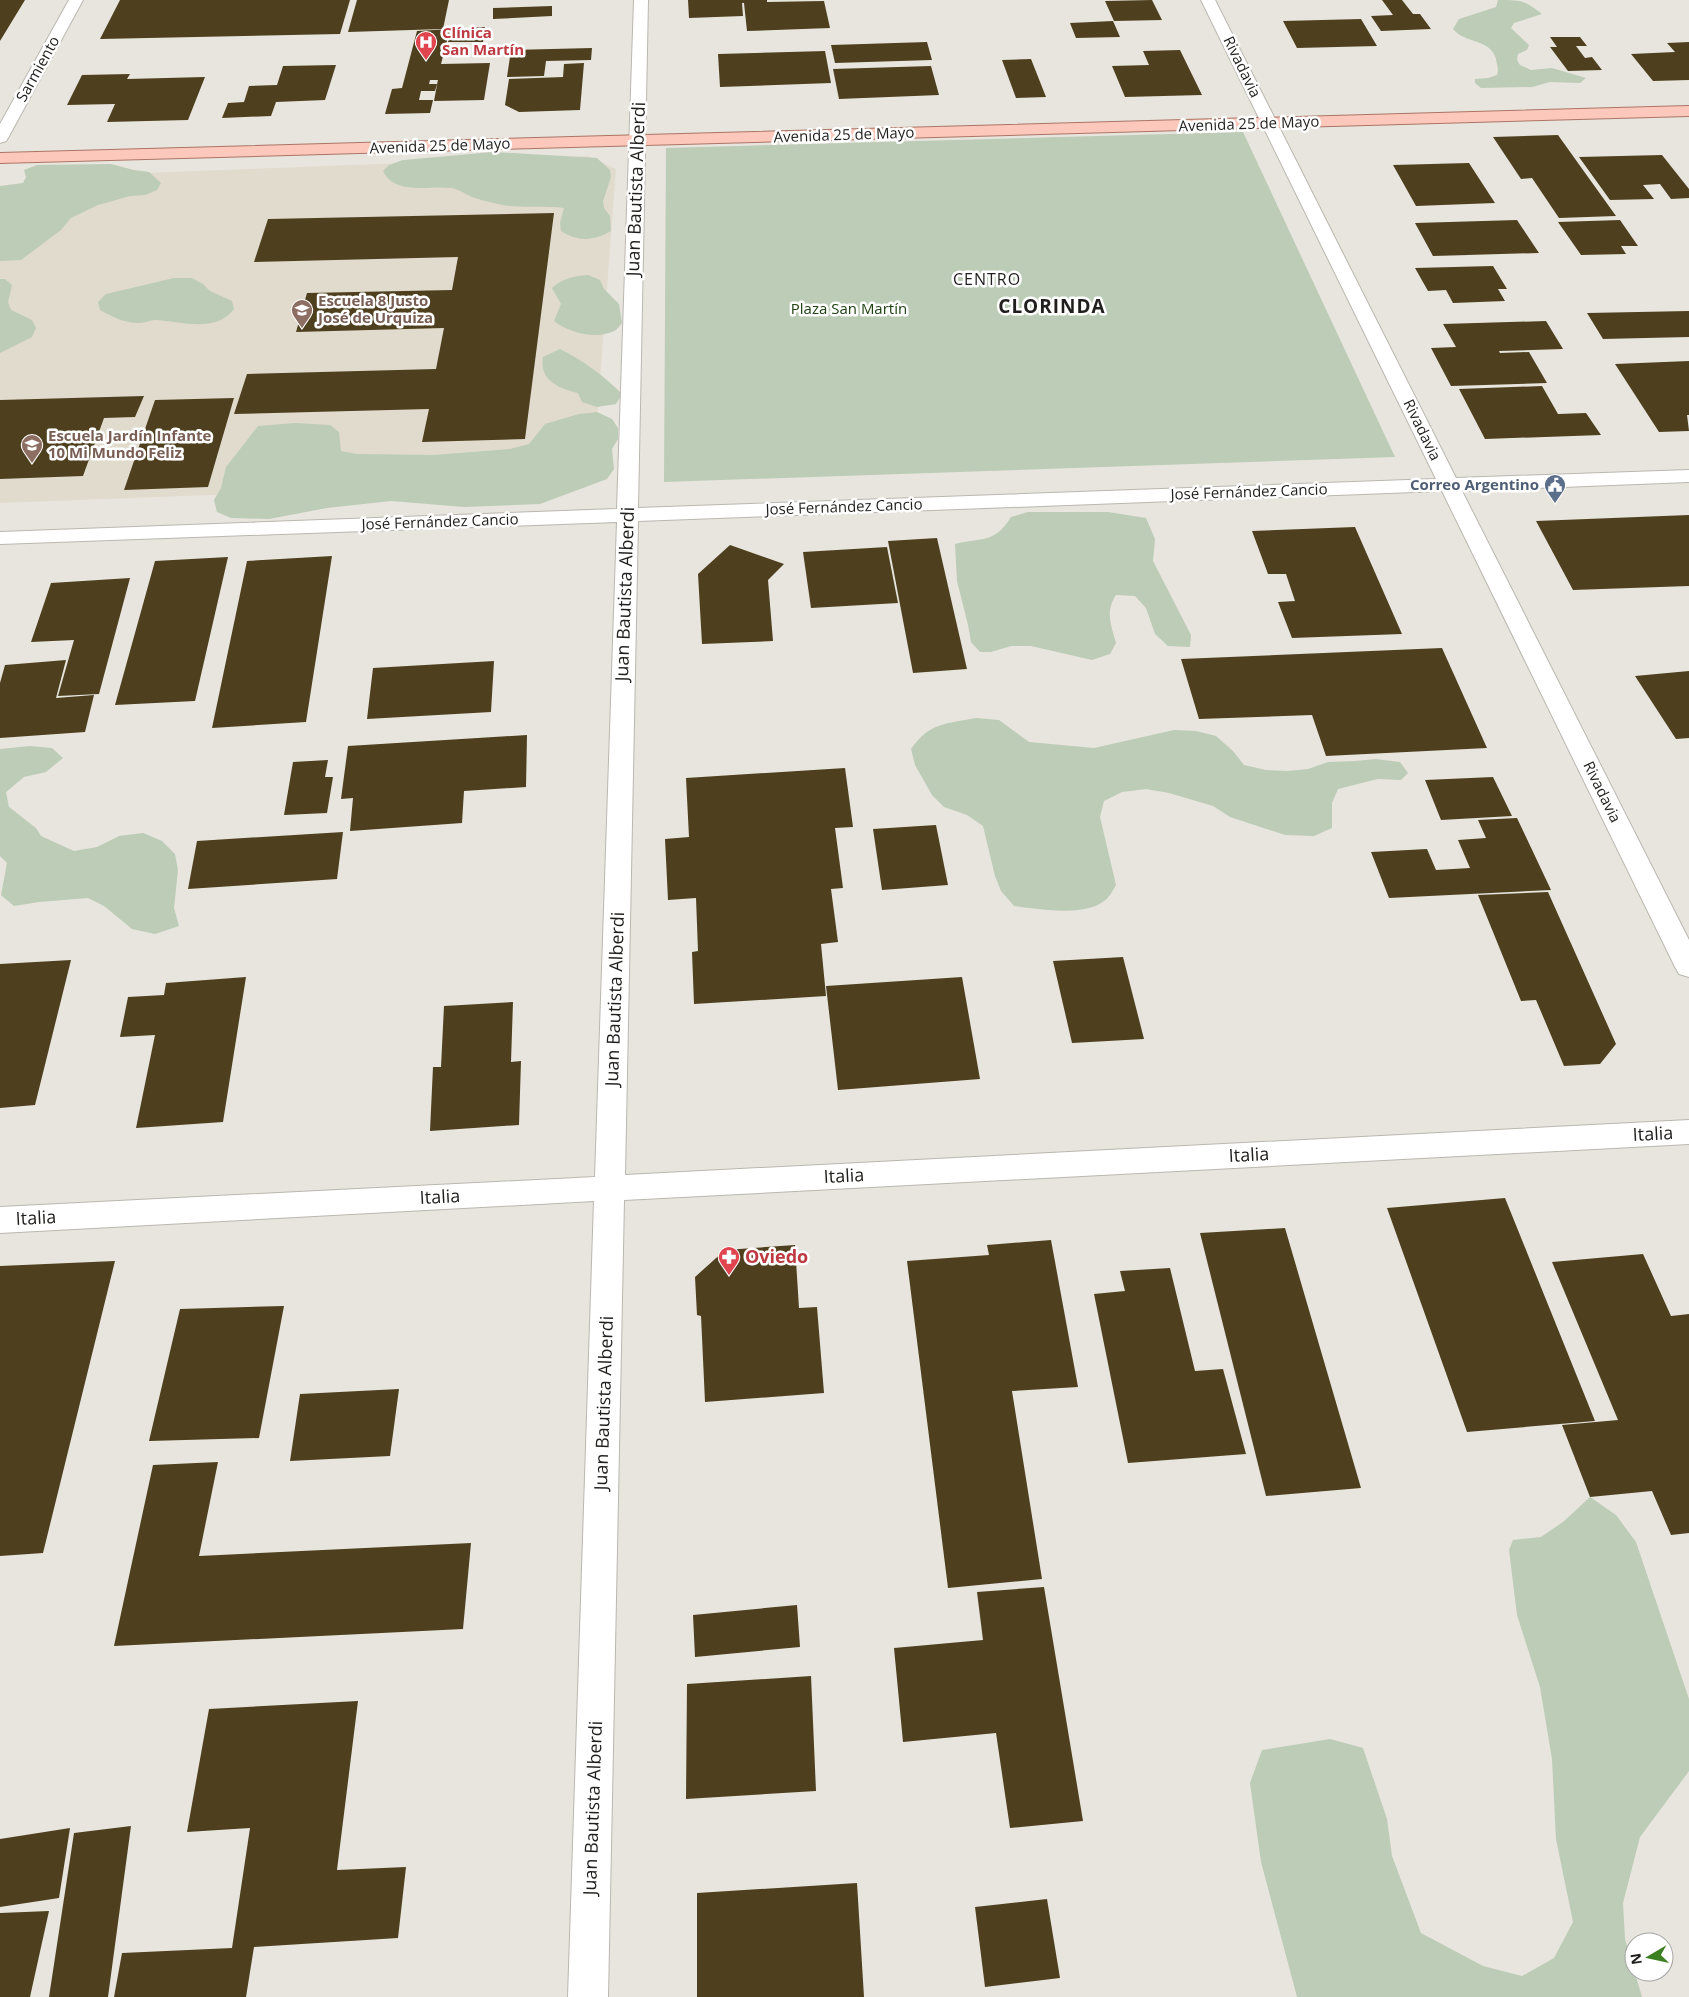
<svg xmlns="http://www.w3.org/2000/svg" width="1689" height="1997" font-family="'Open Sans',sans-serif">
<style>
.built{fill:#e1dbcd}
.green{fill:#bcccb6}
.building{fill:#4e401f}
.lines{fill:none;stroke-linecap:round;stroke-linejoin:round}
.minor-casing{stroke:#bab7b0;stroke-width:2}
.major-casing{stroke:#ac7566;stroke-width:2}
.minor{fill:#fff;fill-rule:evenodd}
.major{fill:#fbc8bb;fill-rule:evenodd}
.labels{text-anchor:middle;stroke-width:5;stroke-linejoin:round;paint-order:stroke}
.far-health-label{font-size:15px;font-weight:bold;fill:#be3a42;stroke:#fff;text-anchor:start}
.far-street-label{font-size:15px;fill:#201f1d;stroke:#fff}
.far-education-label{font-size:15px;font-weight:bold;fill:#785e54;stroke:#fff;text-anchor:start}
.far-park-label{font-size:15px;fill:#1f4112;stroke:#fff}
.far-service-label{font-size:15px;font-weight:bold;fill:#4e5e75;stroke:#fff;text-anchor:end}
.far-neighbourhood-label{font-size:16px;letter-spacing:1px;fill:#201f1d;stroke:#fff}
.street-label{font-size:18px;fill:#201f1d;stroke:#fff}
.health-label{font-size:18px;font-weight:bold;fill:#be3a42;stroke:#fff;text-anchor:start}
.far-district-label{font-size:19px;font-weight:bold;letter-spacing:1px;fill:#201f1d;stroke:#fff}
</style>
<rect width="100%" height="100%" fill="#e8e5de"/>
<path class="built" d="M588 156 616 169 594 458 558 482 0 503V200L5 189 42 177Z"/>
<path class="green" d="M1498 0C1520 0 1525 0 1542 14L1514 23 1511 28 1529 45 1527 50 1518 54 1517 60 1520 65 1531 70 1552 68 1586 78 1580 83 1550 82 1532 87 1481 88 1475 83V79L1488 78 1497 75C1499 69 1497 65 1496 59 1490 38 1465 44 1453 29L1459 19 1496 7Z
M1243 132 1395 457 664 482 666 148Z
M493 152 597 158 610 170 611 177 603 201 604 208 610 216 611 231C594 241 578 242 561 231L560 223 564 208C542 205 520 209 498 204 490 202 480 200 472 197 465 194 459 189 451 188 430 185 395 196 383 171L389 165 403 160Z
M111 164 134 170 149 172 161 183 157 190 145 195 130 196 98 205 71 218 61 230 21 260 0 261V186L23 183 26 177 24 170 37 165Z
M588 275 600 280 604 289 619 304 622 323C620 325 617 330 614 331 596 340 569 333 554 321L561 304 552 288C563 278 574 276 588 275Z
M174 278H192L203 284 210 291 232 301 234 309C215 334 181 321 155 320 150 320 145 323 140 323 126 324 111 316 100 310L98 302 106 294Z
M0 279H5L12 285 8 302 11 310 32 320 36 328 32 337 0 353Z
M560 349C584 361 603 375 622 394L616 404 597 407 582 402 578 393C559 388 539 381 543 357Z
M597 412 612 419 618 428V439L612 449 614 469 607 479 540 504 464 507 391 501 327 508 269 519 231 518 217 512 214 500 221 488 226 467 258 426 295 423 330 425 339 432 341 451 357 454 434 455 510 449 529 444 545 424 579 414Z
M1028 512H1108L1146 518 1155 539 1153 561 1191 635 1190 647 1168 646 1155 634 1146 608 1135 596 1116 595C1105 612 1111 624 1116 643L1110 654 1092 660 1031 646H1011L991 652H980L971 642 968 625 957 581 955 544C983 537 994 544 1011 517Z
M976 718 999 720 1029 742 1094 748 1174 730 1196 731 1216 736 1233 751 1244 765 1266 770 1288 771 1308 769 1328 762 1355 761 1376 759 1400 762 1408 773 1401 780 1378 779 1338 789 1332 803V828L1314 836 1285 835 1230 817 1213 806 1169 793 1146 789 1122 792 1104 801 1100 817 1116 885C1113 890 1109 898 1104 901 1084 917 1039 909 1014 906L1001 891 995 876 983 826 967 815 944 807 932 795 915 765 911 749C930 722 946 724 976 718Z
M30 746 52 748 63 758 46 772 24 777 6 792 9 807 36 828 41 836 74 851 97 847 119 836 143 833 162 841 175 854 178 870 174 908 179 926 155 934 132 929 104 906 88 898 39 902 14 906 1 895 7 863 0 856V749Z
M1590 1497 1616 1515 1636 1542 1689 1699V1771L1640 1837 1623 1903 1625 1939 1642 1997H1297L1261 1862 1250 1783 1262 1750 1330 1739 1363 1748 1387 1819 1392 1856 1421 1933 1483 1966 1522 1976 1554 1958 1573 1922 1556 1839 1552 1759 1540 1687 1517 1615 1509 1550 1513 1540 1541 1537 1563 1522Z"/>
<path class="building" d="M0 0H25L0 41Z
M120 0H350L340 34 100 39Z
M357 0H449L443 29 348 32Z
M688 0H767V2L824 1 830 28 747 31 744 3H742L743 16 689 18Z
M1152 0 1162 20 1114 21 1105 1Z
M1382 0H1402L1413 14H1420L1431 29 1381 31 1371 16 1393 15Z
M552 6V16L493 19V8Z
M1361 19 1377 46 1297 48 1283 21Z
M1113 21 1120 37 1076 38 1070 23Z
M485 27 483 42H448L449 33 441 64 490 63 484 100 434 101 439 74 438 80H430L429 84H437L435 91H421L419 100H433L430 113 385 114 392 89 402 88 417 31Z
M1550 37H1580L1587 46H1576L1585 58 1592 57 1602 70 1568 71 1550 47H1557Z
M927 42 932 60 835 63 831 45Z
M1689 42V80L1653 81 1631 54 1675 52 1667 43Z
M592 48 591 60 546 61 544 76 507 77 511 50Z
M1180 50 1202 95 1125 97 1112 66 1149 65 1143 51Z
M825 51 831 83 720 87 718 54Z
M1031 59 1046 97 1016 98 1002 60Z
M584 63 580 110 519 112 505 105 509 79 563 77 564 64Z
M336 65 325 100 276 102 271 116 222 118 228 103 244 102 249 86 277 85 283 66Z
M931 66 939 95 839 99 833 69Z
M130 74 127 79 205 77 188 120 107 122 115 104 67 105 82 75Z
M1558 135 1588 177 1616 216 1559 218 1532 178 1521 179 1493 137Z
M1662 155 1689 189V198L1671 199 1660 184 1643 185 1654 199 1610 200 1579 157Z
M1469 163 1495 203 1416 206 1393 165Z
M554 213 525 439 422 442 429 409 234 414 247 374 436 369 444 328 296 332 307 293 452 290 458 257 254 262 268 219Z
M1517 220 1539 253 1433 256 1415 223Z
M1620 220 1638 246H1621L1626 254 1581 255 1558 222Z
M1493 266 1507 289H1498L1505 301 1453 303 1446 290 1428 291 1415 268Z
M1689 311V337L1603 339 1587 313Z
M1546 321 1563 349 1499 351 1500 353 1529 352 1547 383 1451 386 1431 348 1456 347 1443 324Z
M1689 361V415H1687L1689 431 1659 432 1615 364Z
M1542 386 1558 414 1586 413 1601 435 1485 439 1459 389Z
M144 396 135 417 104 418 83 476 0 479V400Z
M234 398 208 487 124 490 155 400Z
M1689 515V586L1573 590 1536 521Z
M1355 527 1402 634 1292 638 1278 602 1295 601 1286 574H1268L1252 531Z
M937 538 967 669 913 673 888 541Z
M730 545 784 564 768 580 773 641 702 644 698 574Z
M887 547 898 603 811 608 803 552Z
M332 556 306 722 212 728 247 561Z
M228 557 195 701 115 705 155 561Z
M130 578 99 694 58 696 74 640 31 642 51 583Z
M1442 648 1487 748 1326 756 1312 715 1199 719 1181 659Z
M66 660 56 698 94 695 85 732 0 738V683L5 665Z
M494 661 491 712 367 719 373 668Z
M1689 671V738L1676 739 1635 676Z
M527 735 526 787 464 791 462 823 350 831 353 798 341 799 348 746Z
M328 760 325 777H333L327 813 284 815 293 762Z
M845 768 853 827 835 828 843 888 831 889 838 942 821 944 826 996 694 1004 692 952 698 951 696 898 668 900 665 839 689 837 686 778Z
M1493 777 1512 816 1441 820 1425 780Z
M1517 818 1551 890 1389 898 1371 852 1427 849 1436 870 1470 868 1458 840 1486 838 1478 820Z
M936 825 948 885 882 890 873 829Z
M343 832 337 879 188 889 197 841Z
M1548 892 1616 1044 1600 1064 1564 1066 1536 1000 1521 1001 1478 895Z
M1123 957 1144 1039 1072 1043 1053 961Z
M71 960 35 1105 0 1108V964Z
M246 977 223 1122 136 1128 155 1035 120 1037 128 997 164 995 166 983Z
M962 977 980 1079 838 1090 826 986Z
M513 1002 511 1062 521 1061 519 1125 430 1131 433 1067H441L444 1006Z
M1505 1198 1595 1421 1467 1432 1387 1208Z
M1285 1228 1361 1488 1266 1496 1200 1233Z
M1051 1240 1078 1387 1012 1391 1042 1579 948 1588 907 1261 989 1255 987 1245Z
M795 1245 799 1308 817 1307 824 1393 705 1402 701 1316 697 1315 695 1277 725 1250Z
M1643 1254 1671 1316 1689 1314V1533L1671 1535 1652 1491 1590 1497 1562 1425 1618 1420 1552 1262Z
M115 1261 43 1553 0 1556V1266Z
M1170 1268 1195 1371 1223 1369 1246 1454 1128 1463 1094 1294 1125 1291 1120 1271Z
M284 1306 259 1438 149 1441 180 1309Z
M399 1389 390 1456 290 1461 300 1394Z
M218 1462 199 1556 471 1543 463 1629 114 1646 153 1465Z
M1044 1587 1083 1821 1010 1828 996 1733 903 1742 894 1648 983 1640 977 1592Z
M797 1605 800 1647 695 1657 693 1615Z
M811 1676 816 1791 686 1799 687 1684Z
M358 1701 337 1870 406 1867 398 1938 254 1947 246 1997H114L122 1953 232 1948 250 1828 187 1832 209 1709Z
M131 1826 108 1997H49L74 1833Z
M70 1828 59 1898 0 1907V1839Z
M857 1883 864 1997H697V1893Z
M1047 1899 1060 1978 985 1987 975 1907Z
M49 1911 30 1997H0V1913Z"/>
<g class="lines">
<g class="minor-casing">
<path id="minor" d="M69 0H83L8 138 6 141 0 143V124Z
M634 0H648L638 508 1436 479 1201 0H1215L1456 478 1689 470V482L1462 491 1689 940V977L1679 974 1675 967 1442 491 638 521 625 1175 1689 1120V1144L624 1200 608 1997H568L594 1201 0 1233V1207L595 1177 617 522 0 544V532L617 509Z"/>
</g>
<g class="major-casing">
<path id="major" d="M1689 106V116L0 163V153Z"/>
</g>
<use href="#minor" class="minor"/>
<use href="#major" class="major"/>
</g>
<defs>
<g id="hospital-pin" transform="scale(1.125)"><path d="M0 17L-7.5 6A9.5 9.5 0 1 1 7.5 6Z" fill="#e0444e" stroke="#fff"/><path d="M-5-5h3v3.5h4V-5h3V5h-3V1.5h-4V5h-3Z" fill="#fff"/></g>
<g id="school-pin" transform="scale(1.125)"><path d="M0 17L-7.5 6A9.5 9.5 0 1 1 7.5 6Z" fill="#8d6e63" stroke="#fff"/><path d="M0-5L7-2L0 1L-7-2ZM-4 1L0 2.5L4 1V4Q0 6-4 4Z" fill="#fff"/></g>
<g id="civic-pin" transform="scale(1.125)"><path d="M0 17L-7.5 6A9.5 9.5 0 1 1 7.5 6Z" fill="#5c6f8a" stroke="#fff"/><path d="M-.6-6.5H3V-4.5H.6V-3L4-1V1h2V6H-6V1h2V-1L-.6-3ZM-1.2 2.5V6h2.4V2.5Z" fill="#fff"/></g>
<g id="pharmacy-pin" transform="scale(1.125)"><path d="M0 17L-7.5 6A9.5 9.5 0 1 1 7.5 6Z" fill="#e0444e" stroke="#fff"/><path d="M-2-6h4v4h4v4h-4v4h-4v-4h-4v-4h4Z" fill="#fff"/></g>
</defs>
<g fill-rule="evenodd">
<use href="#hospital-pin" x="426" y="42"/>
<use href="#school-pin" x="302" y="310"/>
<use href="#school-pin" x="32" y="445"/>
<use href="#civic-pin" x="1555" y="485"/>
<use href="#pharmacy-pin" x="729" y="1257"/>
</g>
<g class="labels">
<g class="far-health-label">
<text x="442" y="38">Clínica<tspan x="442" dy="17">San Martín</tspan></text>
</g>
<g class="far-street-label">
<text transform="translate(1242 67) rotate(64)" y="5">Rivadavia</text>
<text transform="translate(38 69) rotate(-61)" y="5">Sarmiento</text>
<text transform="translate(1249 124) rotate(-2)" y="5">Avenida 25 de Mayo</text>
<text transform="translate(844 135) rotate(-2)" y="5">Avenida 25 de Mayo</text>
<text transform="translate(440 146) rotate(-2)" y="5">Avenida 25 de Mayo</text>
<text transform="translate(1422 430) rotate(64)" y="5">Rivadavia</text>
<text transform="translate(1249 492) rotate(-2)" y="5">José Fernández Cancio</text>
<text transform="translate(844 507) rotate(-2)" y="5">José Fernández Cancio</text>
<text transform="translate(440 522) rotate(-2)" y="5">José Fernández Cancio</text>
<text transform="translate(1602 792) rotate(64)" y="5">Rivadavia</text>
</g>
<g class="far-education-label">
<text x="318" y="306">Escuela 8 Justo<tspan x="318" dy="17">José de Urquiza</tspan></text>
<text x="48" y="441">Escuela Jardín Infante<tspan x="48" dy="17">10 Mi Mundo Feliz</tspan></text>
</g>
<g class="far-park-label">
<text x="849" y="314">Plaza San Martín</text>
</g>
<g class="far-service-label">
<text x="1539" y="490">Correo Argentino</text>
</g>
<g class="far-neighbourhood-label">
<text x="987" y="285">CENTRO</text>
</g>
<g class="street-label">
<text transform="translate(636 189) rotate(-88)" y="6">Juan Bautista Alberdi</text>
<text transform="translate(625 594) rotate(-88)" y="6">Juan Bautista Alberdi</text>
<text transform="translate(615 999) rotate(-88)" y="6">Juan Bautista Alberdi</text>
<text transform="translate(1653 1134) rotate(-3)" y="6">Italia</text>
<text transform="translate(1249 1155) rotate(-3)" y="6">Italia</text>
<text transform="translate(844 1176) rotate(-3)" y="6">Italia</text>
<text transform="translate(440 1197) rotate(-3)" y="6">Italia</text>
<text transform="translate(36 1218) rotate(-3)" y="6">Italia</text>
<text transform="translate(604 1403) rotate(-88)" y="6">Juan Bautista Alberdi</text>
<text transform="translate(593 1808) rotate(-88)" y="6">Juan Bautista Alberdi</text>
</g>
<g class="health-label">
<text x="745" y="1263">Oviedo</text>
</g>
<g class="far-district-label">
<text x="1052" y="313">CLORINDA</text>
</g>
</g>
<g transform="translate(1649 1957) rotate(261)"><circle r="24" fill="#ffffff" stroke="#a6a5a5"/>
<path d="M0-4L9 19L0 12L-9 19Z" fill="#3d8022"/>
<text y="-8" font-size="14" font-weight="bold" text-anchor="middle" fill="#201f1d">N</text>
</g>
</svg>
